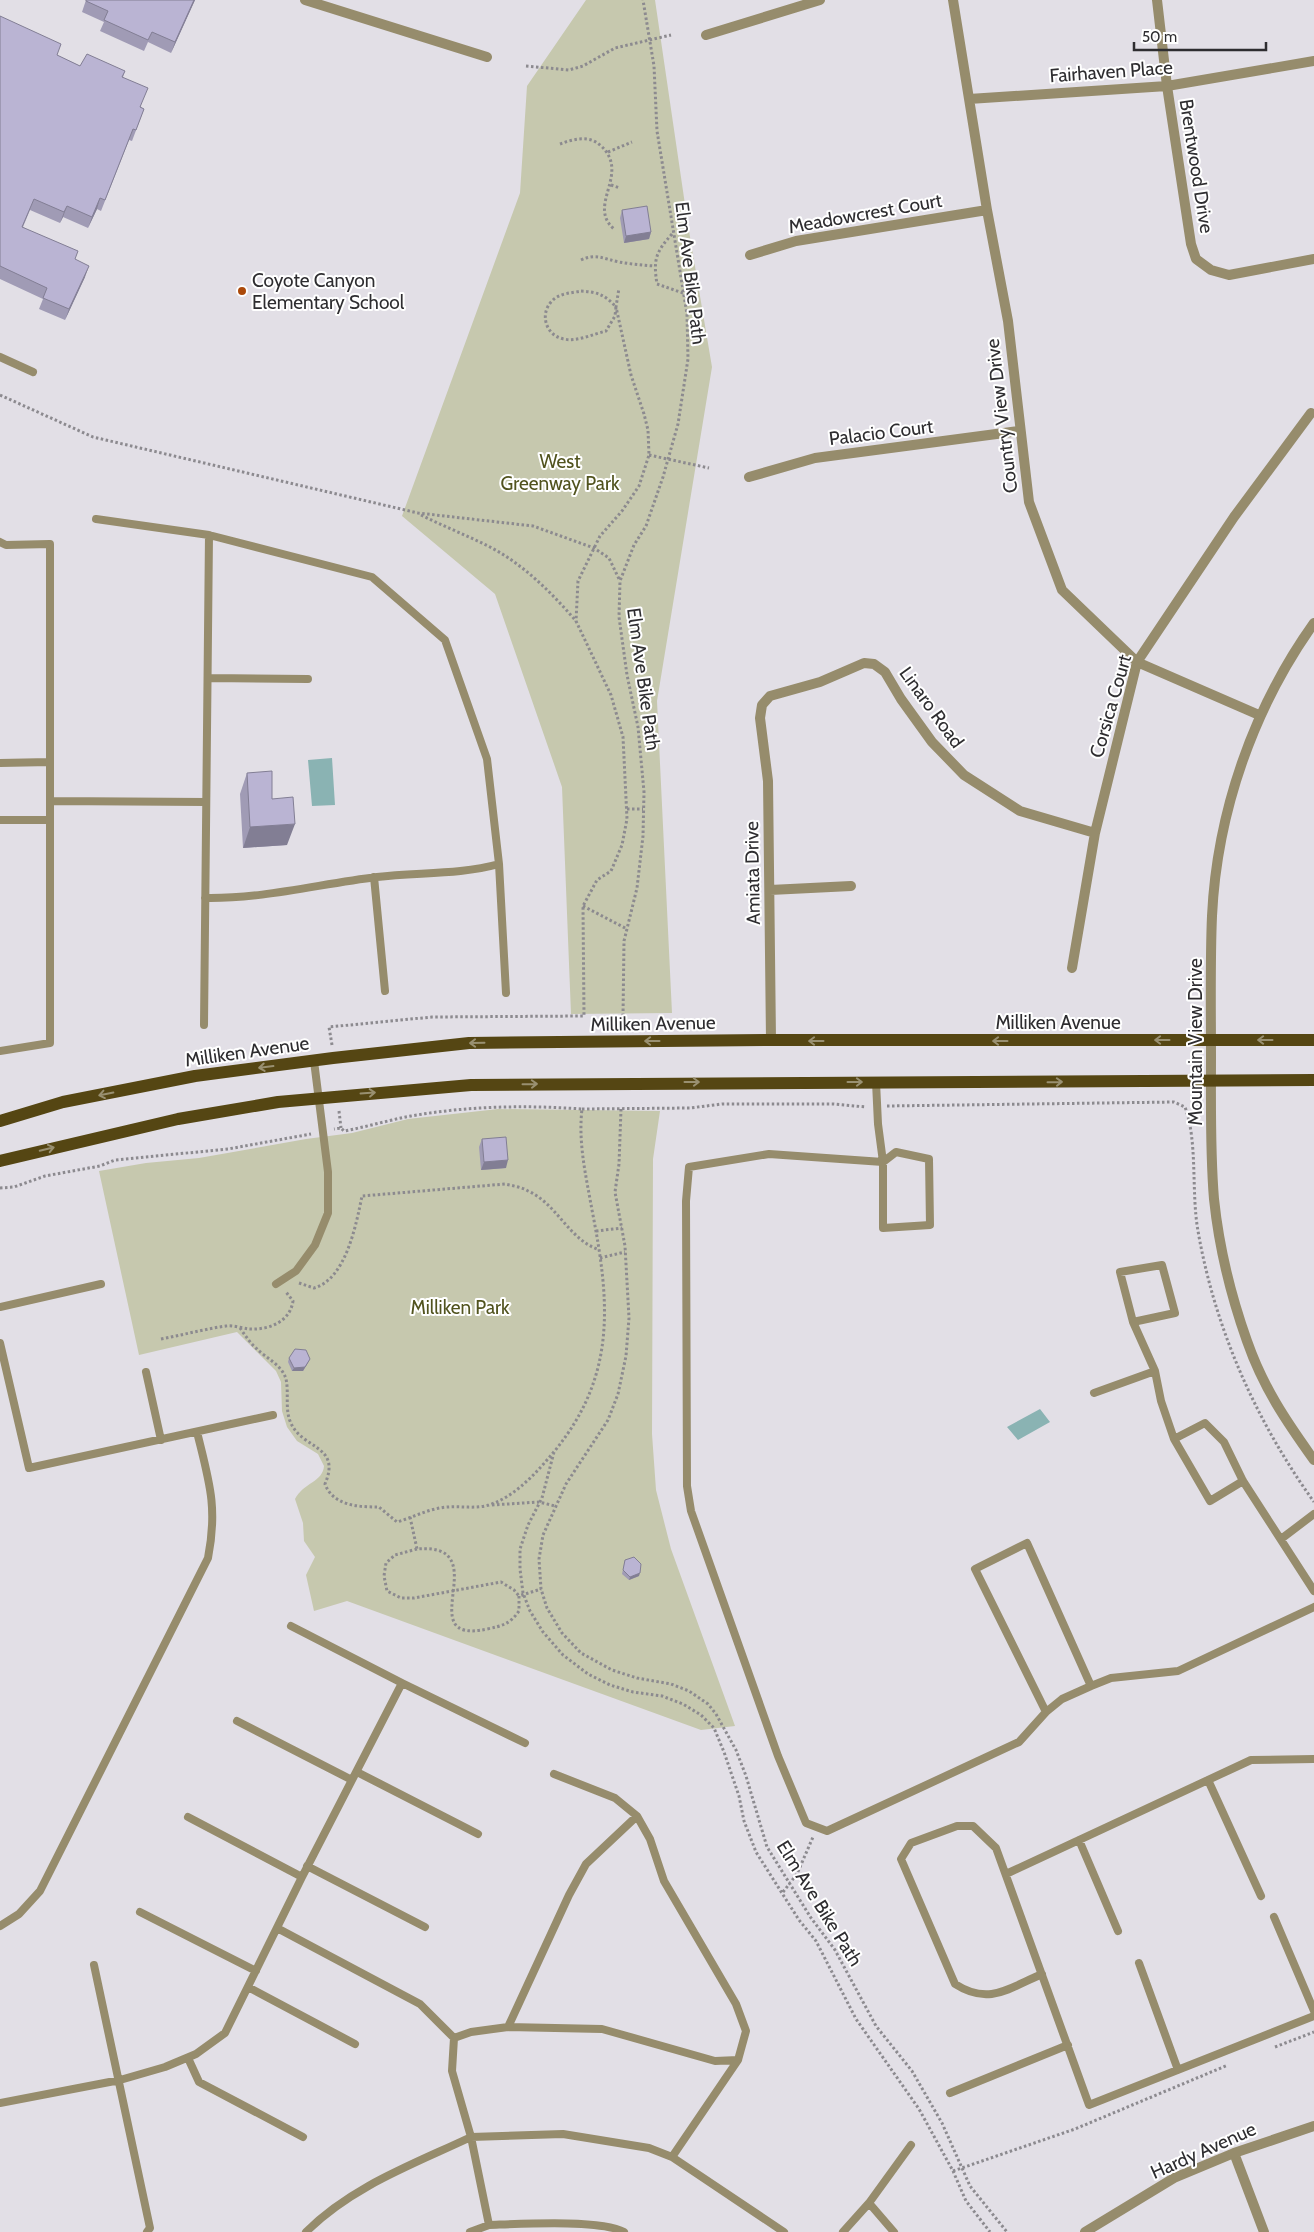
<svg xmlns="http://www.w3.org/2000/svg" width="1314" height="2232" font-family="Cabin,sans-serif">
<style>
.green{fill:#c6c8ae}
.water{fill:#8ab3b3}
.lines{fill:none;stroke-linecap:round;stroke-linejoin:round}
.path{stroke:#8c8a8f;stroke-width:3;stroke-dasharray:2.5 2.5;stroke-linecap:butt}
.service{stroke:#968c6c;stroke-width:8}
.minor{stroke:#968c6c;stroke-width:10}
.tertiary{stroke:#968c6c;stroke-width:10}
.primary{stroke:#554613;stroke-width:12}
.wall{fill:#a09bb5}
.shaded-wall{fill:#827e94}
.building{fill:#bab4d3;stroke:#827e94}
.oneway{stroke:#999071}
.poi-dot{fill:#ab490a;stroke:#fff;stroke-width:2}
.labels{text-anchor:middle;stroke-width:4;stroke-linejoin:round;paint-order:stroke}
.street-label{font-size:19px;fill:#2e2d30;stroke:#fff}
.poi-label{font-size:19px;fill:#2e2d30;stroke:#fff;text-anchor:start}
.park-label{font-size:19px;fill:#51531e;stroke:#fff}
</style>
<rect width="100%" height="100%" fill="#e2dfe6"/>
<path class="green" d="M586 0H655L688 225 712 367 657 701 672 1013 571 1014 562 787 495 594 402 516 520 193 527 86Z
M498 1109 660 1111 653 1159 652 1434 656 1490 671 1549 735 1726 701 1730 347 1601 314 1611 306 1575 315 1557 304 1541 303 1523 295 1499C303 1483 323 1482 324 1466L318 1454 297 1441 287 1427 282 1411 281 1382 276 1371 237 1332 139 1355 99 1171 146 1163 199 1158 306 1139 352 1133 408 1119Z"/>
<path class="water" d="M332 758 335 805 312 806 308 760Z
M1040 1409 1050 1422 1018 1440 1007 1427Z"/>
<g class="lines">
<path class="path" d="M526 66 569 70 583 66 615 48 671 35
M560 144C573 139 589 135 600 145 632 173 586 205 614 229
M608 152 632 142
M611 185 620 188
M672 234C656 252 653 259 657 284L683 293
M581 260C596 253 604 259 619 262 630 264 642 265 654 266
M581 291C598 292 605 295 616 307L615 316 606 331C594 334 576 342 564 339 546 336 539 314 552 301 559 293 572 293 581 291Z
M0 395 93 437 418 513 533 526 594 548 609 558 620 581
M649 455 709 468
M421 515C443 526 466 535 488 546 522 563 551 592 576 621
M627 809H643
M583 906 627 929
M623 1016 624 941 637 888 643 836 644 792 638 727 627 675 619 617 620 581 634 545 646 526 663 477 678 424 688 359 687 314 657 131 654 66 643 0
M332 1045 329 1027 432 1017 584 1016 583 906 597 880 611 871 622 845 627 819 623 737 611 695 576 621 578 581 600 536 622 511 639 486 649 455 648 430 644 414 631 375 616 307 619 288
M887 1106 1174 1102 1185 1107C1198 1142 1191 1192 1198 1231 1215 1329 1256 1421 1314 1502
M582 1109 690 1108 722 1104H833L866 1107
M621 1109 619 1164 615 1192 625 1246 629 1318 626 1356 618 1394 608 1420 566 1484 543 1535 539 1559 541 1589 547 1608 562 1633 581 1653 612 1670 637 1678 671 1684 689 1691 708 1704 716 1714 736 1750 746 1776 767 1847 811 1918 835 1950 876 2026 912 2071 942 2123 970 2186 1007 2232
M339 1111 341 1128
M0 1188 14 1187 45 1176 100 1166 115 1160 228 1149 311 1134
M596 1231 622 1228
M600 1258 625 1252
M299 1283 314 1288C346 1279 356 1225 362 1196L505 1184C513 1186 522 1187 528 1191 557 1204 568 1238 597 1249
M240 1328C245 1335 250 1343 257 1349 266 1358 282 1365 286 1379 289 1392 285 1408 290 1421 301 1450 342 1444 325 1484 333 1506 359 1507 379 1507L397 1522C414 1517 430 1508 448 1507 461 1506 476 1509 489 1505 516 1496 536 1473 553 1453 617 1376 610 1302 592 1210 586 1176 578 1143 582 1109 524 1105 468 1106 411 1116 389 1120 366 1127 344 1131L341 1128 334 1129
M161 1339C183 1335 204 1329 226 1326 233 1325 242 1328 249 1329 269 1330 290 1322 293 1301L286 1292
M554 1452 542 1498 528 1525 520 1549V1569L523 1593 530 1611 543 1632 563 1655 588 1674 610 1685 633 1692 662 1696 683 1704 701 1715 714 1728 724 1752 739 1796 744 1821 756 1852 799 1920 816 1941 856 2019 919 2109 953 2171 966 2201 990 2232
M492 1505 539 1502 555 1506
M410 1517 417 1549C499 1542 408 1646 487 1629 502 1626 510 1624 519 1611V1596L541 1589
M417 1549 395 1555 386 1563 384 1576 387 1591 401 1598H414L501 1582 514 1590 519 1596
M783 1892 797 1874 813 1837
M1275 2047 1314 2032
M953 2171 1075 2129 1228 2065"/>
<path class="service" d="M0 357 33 372
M96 519 209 535 372 577 445 640 487 759 499 864 506 993
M0 542 6 545 50 544V1043L0 1051
M208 678 308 679
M0 763 50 762
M50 801 206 802
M0 820H50
M374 877 385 991
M205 898C263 899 319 884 377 877 417 872 459 875 499 864
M204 1025 209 535
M876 1082 878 1124 883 1162V1228L930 1225 929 1159 896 1152 883 1162 769 1154 689 1167 686 1201 687 1486 691 1511 778 1756 806 1823 827 1831 1019 1742 1046 1712 1062 1699 1091 1686 1111 1678 1178 1671 1314 1607
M276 1284 296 1271 315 1245 328 1213V1172L314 1061
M0 1307 101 1284
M1133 1322 1175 1313 1162 1265 1120 1272 1133 1322 1155 1371 1161 1401 1174 1439 1210 1501 1243 1481
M0 1343 29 1468 273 1415
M146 1372 161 1440
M1094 1393 1155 1371
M1174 1439 1205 1423 1224 1442 1243 1481 1314 1591
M1281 1539 1314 1514
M402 1683 525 1743
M1046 1712 975 1569 1027 1543 1091 1686
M237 1721 352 1780
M357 1772 478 1834
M1208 1780 1261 1896
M188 1817 302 1877
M1079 1840 1118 1931
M307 1866 425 1927
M1006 1874 1251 1760 1314 1759
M140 1912 256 1971
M1274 1917 1314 2011
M0 1926 19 1914 40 1891 208 1558C218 1507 209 1481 197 1432
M277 1928 420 2004 454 2038 471 2032 508 2027 602 2029 715 2061 738 2060 746 2031 736 2004 664 1881 650 1839 637 1816 615 1798 554 1774
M1139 1963 1178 2070
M94 1965 150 2228 147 2232
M1042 1974C1009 1988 989 2006 955 1984L901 1859 911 1843 957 1826H973L996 1848 1089 2105 1314 2016
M248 1987 355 2044
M508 2027 569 1895 586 1864 637 1816
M454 2038 452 2071 471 2137 563 2134 649 2148 672 2157 784 2232
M188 2058 199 2082 303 2137
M950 2093 1068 2045
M0 2103 120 2080 165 2067 196 2054 225 2033 302 1877 402 1683 291 1626
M672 2157 738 2060
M869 2203 911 2145
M306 2232C352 2186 414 2164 471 2137L489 2225C518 2224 601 2219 624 2232
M470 2232 489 2225
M843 2232 869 2203 894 2232"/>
<path class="minor" d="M305 0 487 57
M953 0 987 210 1008 321 1029 502 1062 590 1137 662 1259 715
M1157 0 1167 86 1191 244 1196 259 1211 270 1229 275 1314 259
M706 35 820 0
M969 99 1167 86 1314 61
M750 255 796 241 987 210
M749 477 815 458 1019 431
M770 890 851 886
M1072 968 1095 833 1137 662 1234 517 1311 413
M771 1040 768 781 760 718 762 705 770 696 820 682 864 663 874 664 885 672 901 699 932 742 964 775 1020 811 1095 833
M1234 2153 1264 2232
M1085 2232 1174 2178 1234 2153 1314 2126"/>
<path class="tertiary" d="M1314 623C1254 707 1217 811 1212 916 1210 963 1211 1010 1211 1057 1211 1104 1210 1152 1214 1199 1219 1247 1231 1296 1247 1341 1263 1387 1286 1421 1314 1460"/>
<path class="primary" d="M0 1121 63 1102 195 1076 333 1058 469 1043 771 1040H1314
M0 1161 178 1119 278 1102 471 1085 1314 1080"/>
</g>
<path class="wall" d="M86 0H195L171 53 148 42 144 51 100 31 104 22 82 12Z
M0 16 57 55 80 66 125 71 123 77 141 107 144 109 132 141 129 140 101 211 97 209 88 228 63 217 60 223 30 210 23 227 75 259 85 277 65 320 39 309 43 299 0 279Z
M622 210 651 232 649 239 624 243 620 218Z
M247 773 272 799 287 845 243 848 240 794Z
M482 1139 506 1168 481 1170 479 1147Z
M289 1358 308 1363 303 1371H292L288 1362Z
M625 1560 639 1576 629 1580 622 1574Z"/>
<path class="shaded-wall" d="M194 0H195L171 53 175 42Z
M100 198 97 209 88 228 92 217Z
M67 206 63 217 60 223 64 212Z
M651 232 649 239 624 243 626 236Z
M89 266 85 277 65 320 69 309Z
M295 824 287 845 243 848 250 827Z
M508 1160 506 1168 481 1170 484 1162Z
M310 1359 303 1371H292L294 1368Z
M640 1573 639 1576 629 1580 630 1577Z"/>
<path class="building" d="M86 0H194L175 42 152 32 148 40 104 20 108 11 86 1Z
M0 16 61 44 57 55 80 66 87 54 125 71 122 77 148 88 140 107 144 109 136 130 133 129 105 200 100 198 92 217 67 206 64 212 34 199 22 227 78 251 75 259 89 266 69 309 43 298 47 288 0 266Z
M647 206 651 232 626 236 622 210Z
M272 771V799L293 797 295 824 250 827 247 773Z
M506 1137 508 1160 484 1162 482 1139Z
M295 1349 306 1350 310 1359 305 1367 294 1368 289 1358Z
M634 1557 641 1564 640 1573 630 1577 623 1570 625 1560Z"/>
<defs><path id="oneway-shaft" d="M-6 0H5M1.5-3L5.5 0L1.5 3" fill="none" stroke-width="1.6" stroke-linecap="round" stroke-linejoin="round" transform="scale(1.25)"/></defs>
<g class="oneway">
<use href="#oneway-shaft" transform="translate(1162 1040) rotate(180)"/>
<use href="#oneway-shaft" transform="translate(1265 1040) rotate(180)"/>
<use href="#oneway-shaft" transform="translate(652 1041) rotate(180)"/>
<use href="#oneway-shaft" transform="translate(816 1041) rotate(-180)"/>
<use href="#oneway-shaft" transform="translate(1000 1041) rotate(180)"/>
<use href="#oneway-shaft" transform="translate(477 1043) rotate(179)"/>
<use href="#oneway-shaft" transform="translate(266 1067) rotate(173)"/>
<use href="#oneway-shaft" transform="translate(692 1082)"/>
<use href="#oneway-shaft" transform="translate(855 1082)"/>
<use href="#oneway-shaft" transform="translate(1055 1082) rotate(-1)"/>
<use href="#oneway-shaft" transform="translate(530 1084) rotate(-1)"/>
<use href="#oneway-shaft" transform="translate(368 1093) rotate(-4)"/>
<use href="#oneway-shaft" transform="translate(106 1094) rotate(169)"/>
<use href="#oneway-shaft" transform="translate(47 1149) rotate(-14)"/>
</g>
<circle class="poi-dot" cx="242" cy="291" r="5"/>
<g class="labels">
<g class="street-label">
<text transform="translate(1111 71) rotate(-4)" y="7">Fairhaven Place</text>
<text transform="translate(1197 166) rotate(81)" y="7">Brentwood Drive</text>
<text transform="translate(865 213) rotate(-10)" y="7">Meadowcrest Court</text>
<text transform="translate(691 273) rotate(83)" y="7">Elm Ave Bike Path</text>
<text transform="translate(1001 416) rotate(-97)" y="7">Country View Drive</text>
<text transform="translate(881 432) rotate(-7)" y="7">Palacio Court</text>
<text transform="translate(644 679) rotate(82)" y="7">Elm Ave Bike Path</text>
<text transform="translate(1110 706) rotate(-74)" y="7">Corsica Court</text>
<text transform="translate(932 707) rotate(54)" y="7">Linaro Road</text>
<text transform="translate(752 873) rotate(-91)" y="7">Amiata Drive</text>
<text x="1058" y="1029">Milliken Avenue</text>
<text transform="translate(653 1023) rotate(-1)" y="7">Milliken Avenue</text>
<text transform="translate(1195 1042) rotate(-90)" y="7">Mountain View Drive</text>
<text transform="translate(247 1051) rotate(-8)" y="7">Milliken Avenue</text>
<text transform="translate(820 1903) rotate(58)" y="7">Elm Ave Bike Path</text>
<text transform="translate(1203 2150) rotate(-24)" y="7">Hardy Avenue</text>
</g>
<g class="poi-label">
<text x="252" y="287">Coyote Canyon<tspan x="252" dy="22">Elementary School</tspan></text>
</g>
<g class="park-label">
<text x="560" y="468">West<tspan x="560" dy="22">Greenway Park</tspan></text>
<text x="460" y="1314">Milliken Park</text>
</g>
</g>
<path d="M1134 42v8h132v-8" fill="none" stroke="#2e2d30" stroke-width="2.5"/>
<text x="1142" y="42" font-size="15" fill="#2e2d30" stroke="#ffffff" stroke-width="4" paint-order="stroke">50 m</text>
</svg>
